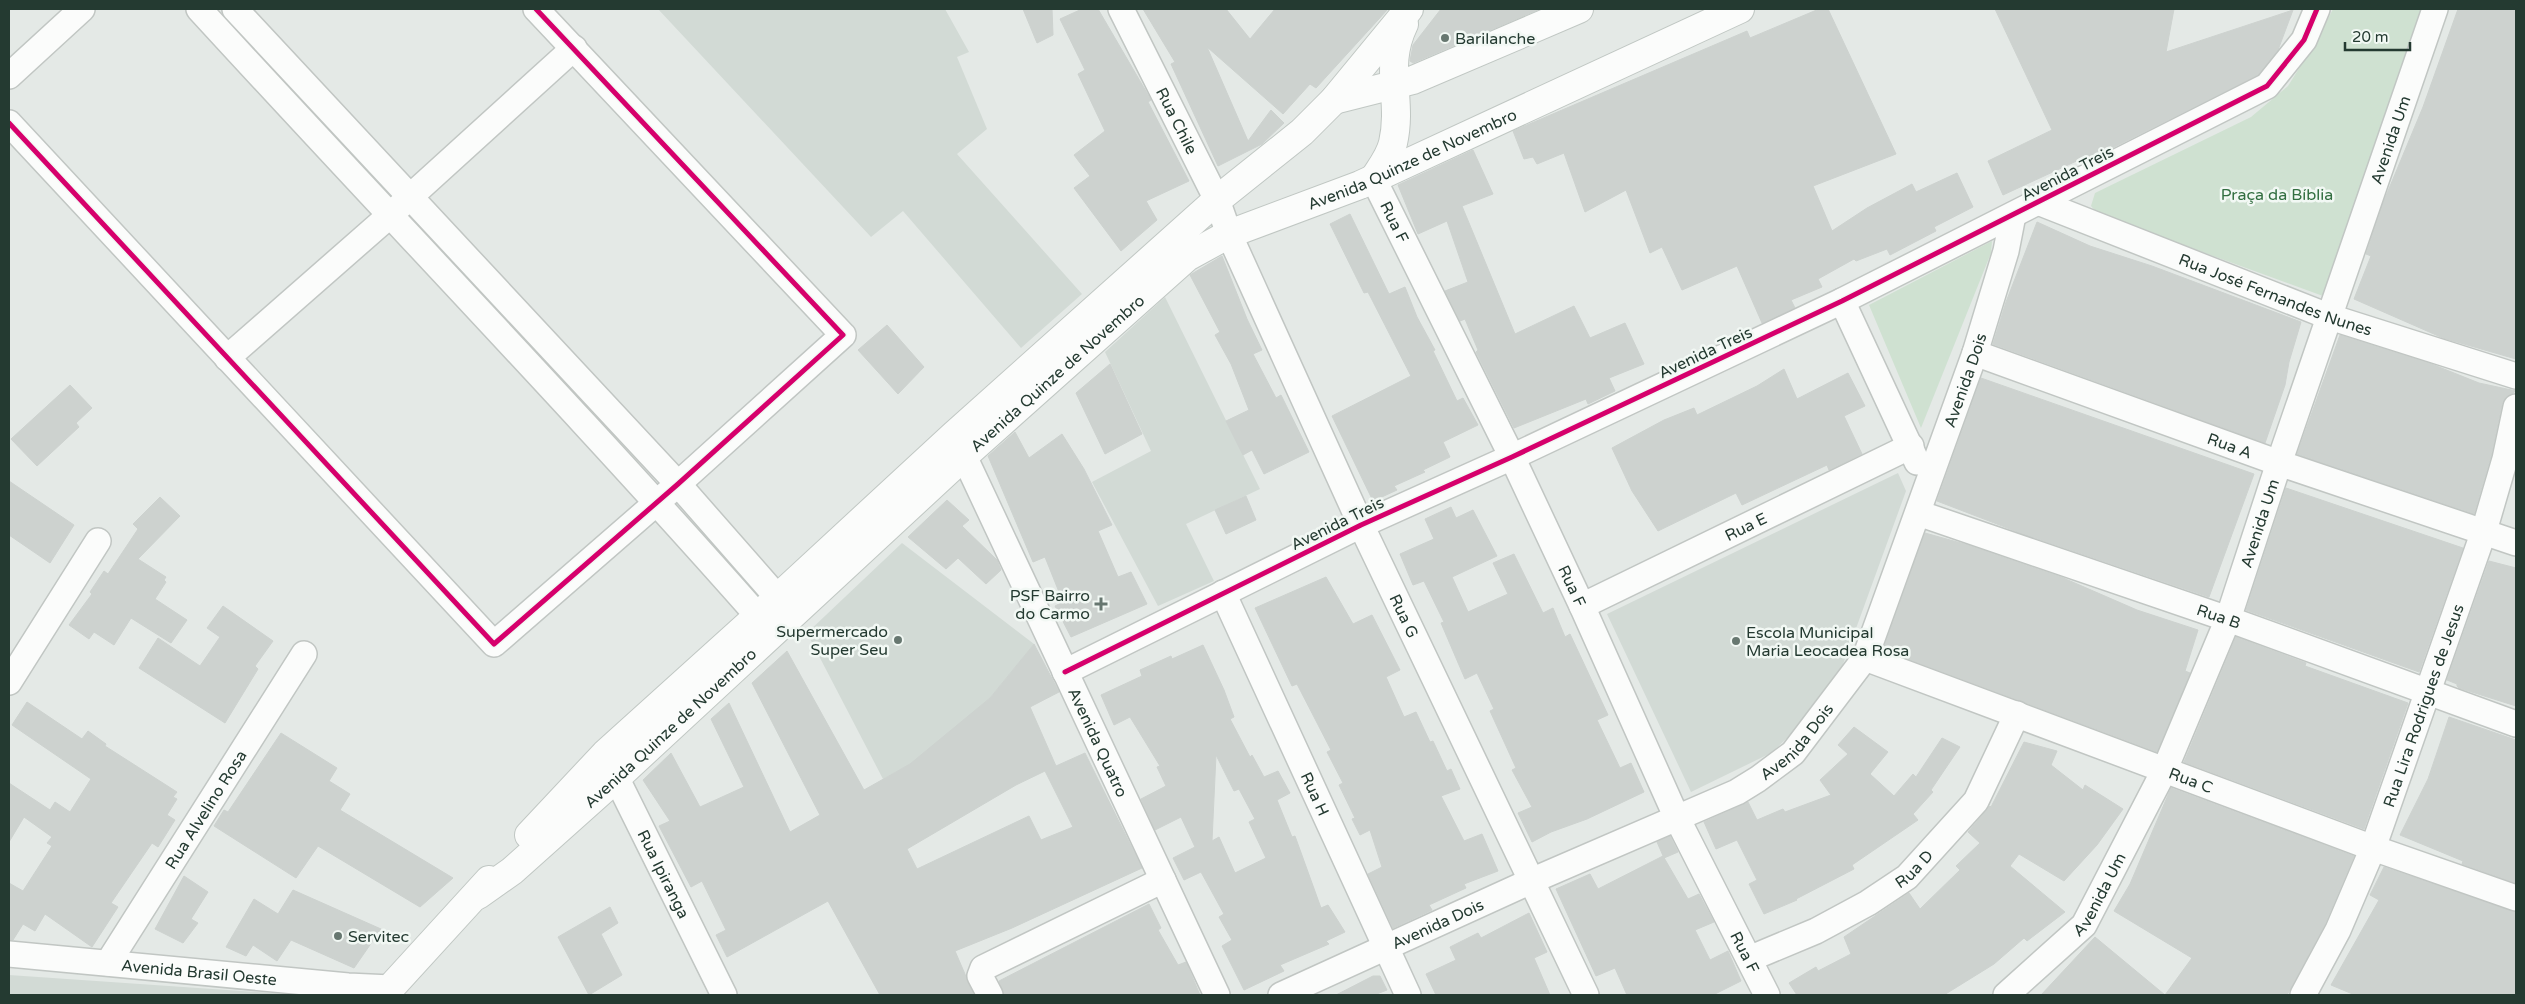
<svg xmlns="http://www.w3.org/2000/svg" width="2525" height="1004" font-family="'Varela Round',sans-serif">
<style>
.built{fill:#d2dad5}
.green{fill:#cfe1d1}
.building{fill:#cdd2cf;stroke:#cdd2cf;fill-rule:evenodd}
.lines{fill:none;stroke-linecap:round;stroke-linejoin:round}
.street-casing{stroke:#c1c6c3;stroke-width:28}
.secondary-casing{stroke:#c0c7c3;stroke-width:30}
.street{stroke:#fbfcfb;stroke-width:25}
.secondary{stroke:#fbfcfb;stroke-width:28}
.cycleway-casing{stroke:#f2f8f4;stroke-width:8}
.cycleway{stroke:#d6006c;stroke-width:5}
.poi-dot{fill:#677770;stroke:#f2f8f4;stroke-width:2}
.labels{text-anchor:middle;stroke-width:5;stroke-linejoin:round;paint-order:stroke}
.poi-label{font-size:16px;fill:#243a31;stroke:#f2f8f4;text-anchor:start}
.street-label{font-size:16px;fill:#243a31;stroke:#f2f8f4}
.park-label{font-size:16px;fill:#326e40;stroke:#f2f8f4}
</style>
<rect width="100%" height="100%" fill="#e4e9e6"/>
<path class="built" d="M658 9H945L969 52 957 57 987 129 957 154 1082 294 1021 348 903 211 871 237Z
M1165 297 1260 489 1186 524 1214 581 1158 606 1092 482 1151 451 1105 352Z
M1898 473 1906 491 1842 667 1814 713 1771 753 1691 792 1607 614Z
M902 543 1034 644 990 698 921 758 883 779 807 633Z
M9 975 300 995H9Z"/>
<path class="green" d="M2333 9H2427L2323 296 2098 214 2091 206 2095 193 2251 117 2288 86 2318 38Z
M1992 241 1991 253 1921 428 1869 305Z"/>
<path class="building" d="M1023 9H1052L1053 35 1037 43Z
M1082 9H1098L1147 93 1151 100 1148 102 1189 181 1146 201 1157 220 1121 251 1074 188 1090 176 1074 155 1105 131 1078 74 1085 70 1060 19Z
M1143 9H1226L1250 39 1275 9H1388L1316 88 1310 84 1283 114 1207 47 1248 141 1271 110 1284 123 1262 144 1218 166 1171 64 1175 62Z
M1441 9H1540L1413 63 1410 61 1413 45Z
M1819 9H1828L1896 154 1813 186 1832 231 1867 208 1912 184 1916 192 1957 173 1973 207 1934 227 1936 231 1890 255 1887 249 1856 261 1854 259 1818 279 1822 287 1791 300 1795 308 1762 323 1737 266 1682 290 1662 247 1650 253 1626 190 1585 212 1564 153 1537 164 1533 157 1524 159 1513 131 1747 31 1750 38Z
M1995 9H2174L2166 52 2293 10 2278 50 2258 75 2084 162 2083 158 2003 195 1988 161 2052 130Z
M2458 9H2516V359L2443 338 2354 299 2371 256 2366 254 2383 203 2423 107Z
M1473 150 1493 194 1462 206 1515 334 1574 306 1590 338 1625 323 1644 364 1609 378 1615 391 1588 404 1586 399 1514 428 1476 352 1478 350 1465 319 1460 321 1445 291 1468 282 1447 221 1418 234 1398 185Z
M1350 214 1389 294 1405 287 1417 317 1435 350 1433 351 1457 401 1463 398 1478 425 1443 442 1450 457 1423 470 1425 472 1394 486 1397 490 1373 501 1332 416 1411 376 1368 292 1364 293 1330 224Z
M2037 222 2090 246 2152 266 2301 322 2289 362 2285 385 2265 443 1993 344 2006 302Z
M1222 256 1247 319 1262 350 1253 354 1276 398 1281 395 1309 452 1264 474 1252 450 1243 455 1226 421 1249 410 1231 364 1215 335 1220 332 1190 275Z
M887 325 924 367 898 394 858 350Z
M2340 335 2429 363 2479 383 2516 391 2506 397 2502 404 2491 456 2474 514 2297 454Z
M1110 364 1142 434 1105 454 1076 393Z
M1784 369 1797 399 1848 373 1865 406 1844 416 1862 454 1829 470 1827 465 1742 505 1736 493 1658 531 1632 491 1612 448 1664 420 1694 408 1697 415 1757 386Z
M1981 378 2254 474 2209 597 2023 534 1937 501Z
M70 385 92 408 76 423 79 427 37 466 11 439Z
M1015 432 1029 458 1062 434 1084 469 1112 525 1098 531 1118 577 1131 572 1147 604 1071 637 1055 606 1063 602 1045 557 1033 562 988 456Z
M9 481 74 525 50 563 9 535Z
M2286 488 2463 548 2419 672 2246 610Z
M1246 496 1256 520 1226 534 1215 510Z
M160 497 180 516 138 559 166 577 164 580 166 582 155 599 187 620 171 643 131 618 114 645 94 632 89 639 69 625 92 594 90 592 104 571 108 574 138 529 133 524Z
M947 500 969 520 962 526 997 560 1001 570 986 584 958 558 946 569 908 537Z
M1451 507 1456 518 1473 510 1497 556 1452 577 1468 612 1508 594 1493 563 1514 554 1543 613 1553 608 1565 637 1570 634 1608 715 1597 720 1620 768 1631 763 1644 792 1587 819 1551 832 1532 842 1518 813 1532 807 1512 770 1516 768 1490 711 1494 709 1477 673 1465 679 1441 623 1444 622 1424 581 1413 585 1400 554 1434 539 1425 519Z
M1925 533 1968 545 2061 577 2137 610 2198 630 2185 671 2190 673 2157 752 1883 650Z
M2489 561 2516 568V706L2459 688 2457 686V684L2447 680Z
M1326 577 1353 624 1372 615 1400 670 1386 677 1404 717 1416 712 1430 742 1433 741 1447 771 1451 769 1460 789 1441 796 1464 841 1482 834 1498 871 1464 884 1466 888 1429 905 1432 910 1393 928 1368 874 1382 867 1370 830 1360 835 1352 819 1355 818 1339 785 1343 783 1327 752 1331 750 1297 684 1292 686 1255 608Z
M223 606 273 641 255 666 258 669 225 723 139 668 158 638 200 666 220 637 207 628Z
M2236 637 2306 663 2305 666 2408 703 2364 829 2184 762Z
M1034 644 1059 692 1030 707 1056 766 1085 753 1142 868 1012 928 955 951 974 995H880L828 901 727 957 716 935 726 930 702 881 691 887 659 826 670 821 643 780 671 753 700 807 744 787 711 719 729 703 790 832 820 815 752 683 787 651 864 790 910 764 990 698ZM1045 771 1073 827 1041 840 1029 816 917 869 907 849 1016 785Z
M1203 645 1224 690 1234 717 1230 719 1250 757 1252 755 1264 777 1278 771 1290 793 1277 800 1292 837 1295 836 1321 908 1328 905 1345 932 1326 941 1329 944 1280 965 1284 971 1244 990 1222 946 1232 940 1219 917 1224 914 1201 872 1184 880 1173 858 1195 847 1181 817 1155 830 1141 799 1166 786 1157 767 1160 766 1130 717 1114 725 1101 695 1142 676 1140 670 1171 656 1172 659ZM1216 755 1234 791 1239 789 1255 819 1249 822 1266 858 1235 873 1219 837 1212 841Z
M27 702 82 739 88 731 106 744 105 746 177 792 173 797 177 799 167 815 175 820 158 847 152 843 111 903 118 907 92 947 45 914 35 931 23 924 13 940H9V883L23 891 52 846 47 843 52 837 24 817 9 842V783L50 810 55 802 70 812 91 779 12 725Z
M2449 717 2516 740V883L2462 864 2463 861 2400 835 2428 779Z
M1854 727 1888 752 1870 774 1894 796 1913 774 1916 777 1942 738 1960 747 1931 790 1933 792 1913 814 1918 820 1852 865 1854 869 1796 899 1797 900 1764 914 1749 884 1757 880 1737 840 1716 849 1704 822 1748 802 1757 820 1783 809 1785 812 1831 795 1820 780 1848 754 1838 745Z
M281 733 337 768 329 781 350 794 340 810 453 878 420 907 318 846 296 878 214 826 224 810 228 812Z
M2024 742 2057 751 2051 765 2083 790 2085 785 2123 809 2097 845 2064 881 2019 854 2010 866 2065 912 2027 941 2024 938 1994 964 1944 995H1797L1789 983 1816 967 1818 971 1851 954 1844 937 1909 893 1920 909 1960 870 1956 866 1980 843 1968 832 1990 806 1991 807Z
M2171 788 2354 856 2325 924 2287 995H2041L2095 937 2165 995 2192 958 2114 911 2130 884Z
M1670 836 1678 852 1664 858 1657 842Z
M1663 856 1688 899 1699 894 1714 922 1695 930 1710 960 1728 951 1741 981 1713 995H1627L1615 968 1596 976 1556 889 1590 874 1598 889Z
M2384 867 2516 912V995H2355L2331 985 2379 900 2370 895Z
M184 876 208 892 191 919 198 923 183 943 155 929Z
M293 890 381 929 354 968 291 940 277 961 253 945 246 956 226 947 254 899 278 914Z
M1149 904 1161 928 1158 930 1178 965 1186 962 1200 995H1004L999 981Z
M610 907 618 923 601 934 622 975 589 995 558 937Z
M1529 913 1547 952 1534 958 1550 995H1436L1426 974 1456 960 1450 947 1478 933 1481 938Z
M1373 976H1380L1387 990 1374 995H1336Z"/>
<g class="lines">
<g class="street-casing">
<g id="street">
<path d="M199 9C385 212 576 410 758 616"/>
<path d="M235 9 678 484 778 598"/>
<path id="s1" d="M1121 9 1217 200 1229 234 1361 525 1586 995"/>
<path d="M9 76 82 9"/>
<path d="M9 123 494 644 678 484 843 335 536 9"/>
<path id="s2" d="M1373 178 1512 457 1582 606 1676 816 1767 995"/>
<path id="s3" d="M2038 202 2330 317 2516 376"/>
<path d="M1842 301 1917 462"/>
<path id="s4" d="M1975 353 2279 463 2516 543"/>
<path d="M227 358 389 216 574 48"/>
<path id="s5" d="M956 439 1217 995"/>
<path id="s6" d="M1918 513 2228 619 2516 724"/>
<path id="s7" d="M1223 593 1408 995"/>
<path id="s8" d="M1582 606 1911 446"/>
<path id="s9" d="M1865 658 2373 848 2516 898"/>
<path d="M1065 672 1361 525 1512 457 1842 301 2267 86 2304 40 2317 9"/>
<path d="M9 682 98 541"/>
<path id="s10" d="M608 761 724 995"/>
<path id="s11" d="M9 954 348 986 391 988"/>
<path id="s12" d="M1749 959 1816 931 1868 903 1907 877 1976 801 2017 714"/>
<path id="s13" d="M108 963 304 654"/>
<path d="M990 995 980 976 983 968 1163 880"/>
<path id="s14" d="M1281 995 1531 881 1737 792 1758 779 1793 753 1865 658 1975 353 2006 251 2013 215"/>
<path id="s15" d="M2006 995 2084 925 2165 769 2228 619 2279 463 2435 9"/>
<path id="s16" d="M2303 995 2338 930 2373 848 2484 531 2505 459 2516 407"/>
</g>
</g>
<g class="secondary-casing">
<g id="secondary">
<path d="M1334 100 1413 80 1579 9"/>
<path d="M1375 177C1382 166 1390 156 1393 143 1403 99 1383 67 1404 24"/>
<path d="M529 835 605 754 758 616 954 435 1217 200 1302 132 1334 100 1409 9"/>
<path id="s17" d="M478 895 512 871 615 779 964 456 1187 257 1229 234 1360 185 1740 9"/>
<path d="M384 995 489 880"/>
</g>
</g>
<use href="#street" class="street"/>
<use href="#secondary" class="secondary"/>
<g class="cycleway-casing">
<path id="cycleway" d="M9 123 494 644 678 484 843 335 536 9
M1065 672 1361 525 1512 457 1842 301 2267 86 2304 40 2317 9"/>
</g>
<use href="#cycleway" class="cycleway"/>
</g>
<g class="poi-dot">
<circle cx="1445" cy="38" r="5"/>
<path d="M1098.5 596.5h5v5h5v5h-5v5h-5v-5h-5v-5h5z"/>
<circle cx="898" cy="640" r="5"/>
<circle cx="1736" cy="641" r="5"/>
<circle cx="338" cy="936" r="5"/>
</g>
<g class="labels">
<g class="poi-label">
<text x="1455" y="44">Barilanche</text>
<text x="1090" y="601" text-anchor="end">PSF Bairro<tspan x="1090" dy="18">do Carmo</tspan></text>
<text x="888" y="637" text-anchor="end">Supermercado<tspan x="888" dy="18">Super Seu</tspan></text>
<text x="1746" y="638">Escola Municipal<tspan x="1746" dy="18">Maria Leocadea Rosa</tspan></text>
<text x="348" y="942">Servitec</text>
</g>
<g class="street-label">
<text dy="6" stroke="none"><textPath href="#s1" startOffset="125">Rua Chile</textPath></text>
<text dy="6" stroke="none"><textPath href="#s15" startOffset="949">Avenida Um</textPath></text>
<text dy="6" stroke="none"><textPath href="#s17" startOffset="1200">Avenida Quinze de Novembro</textPath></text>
<text transform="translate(2067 173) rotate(-27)" y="6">Avenida Treis</text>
<text dy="6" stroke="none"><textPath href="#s2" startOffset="49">Rua F</textPath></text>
<text dy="6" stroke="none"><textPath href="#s3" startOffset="255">Rua José Fernandes Nunes</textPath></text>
<text transform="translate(1705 352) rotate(-25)" y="6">Avenida Treis</text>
<text dy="6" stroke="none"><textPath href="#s17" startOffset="780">Avenida Quinze de Novembro</textPath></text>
<text dy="6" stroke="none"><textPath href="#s14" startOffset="982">Avenida Dois</textPath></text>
<text dy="6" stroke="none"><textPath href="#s4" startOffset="271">Rua A</textPath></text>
<text transform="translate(1337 523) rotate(-26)" y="6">Avenida Treis</text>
<text dy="6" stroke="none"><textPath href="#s15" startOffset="544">Avenida Um</textPath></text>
<text dy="6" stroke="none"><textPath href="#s8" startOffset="182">Rua E</textPath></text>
<text dy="6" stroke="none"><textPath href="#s2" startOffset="454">Rua F</textPath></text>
<text dy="6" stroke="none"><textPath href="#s1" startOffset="670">Rua G</textPath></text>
<text dy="6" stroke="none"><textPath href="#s6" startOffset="318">Rua B</textPath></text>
<text dy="6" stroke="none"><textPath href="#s16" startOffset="314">Rua Lira Rodrigues de Jesus</textPath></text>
<text dy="6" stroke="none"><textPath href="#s17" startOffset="255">Avenida Quinze de Novembro</textPath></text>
<text dy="6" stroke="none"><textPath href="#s14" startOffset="578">Avenida Dois</textPath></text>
<text dy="6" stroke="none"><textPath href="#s5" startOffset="335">Avenida Quatro</textPath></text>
<text dy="6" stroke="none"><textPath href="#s9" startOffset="348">Rua C</textPath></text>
<text dy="6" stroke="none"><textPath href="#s7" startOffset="221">Rua H</textPath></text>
<text dy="6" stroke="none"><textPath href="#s13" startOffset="182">Rua Alvelino Rosa</textPath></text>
<text dy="6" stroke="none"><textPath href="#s12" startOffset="189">Rua D</textPath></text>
<text dy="6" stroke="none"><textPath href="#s10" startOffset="126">Rua Ipiranga</textPath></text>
<text dy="6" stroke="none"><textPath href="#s15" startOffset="139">Avenida Um</textPath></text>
<text dy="6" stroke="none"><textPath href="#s14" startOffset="172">Avenida Dois</textPath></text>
<text dy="6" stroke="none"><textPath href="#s2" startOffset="859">Rua F</textPath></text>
<text dy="6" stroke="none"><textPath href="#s11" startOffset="191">Avenida Brasil Oeste</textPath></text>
</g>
<g class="park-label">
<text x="2277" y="200">Praça da Bíblia</text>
</g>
</g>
<rect width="2525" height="1004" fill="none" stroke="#243a31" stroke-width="20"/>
<path d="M2345 42v8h65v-8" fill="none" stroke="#243a31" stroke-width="2.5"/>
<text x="2352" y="42" font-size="15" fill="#243a31" stroke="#f2f8f4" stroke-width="4" paint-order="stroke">20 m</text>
</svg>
